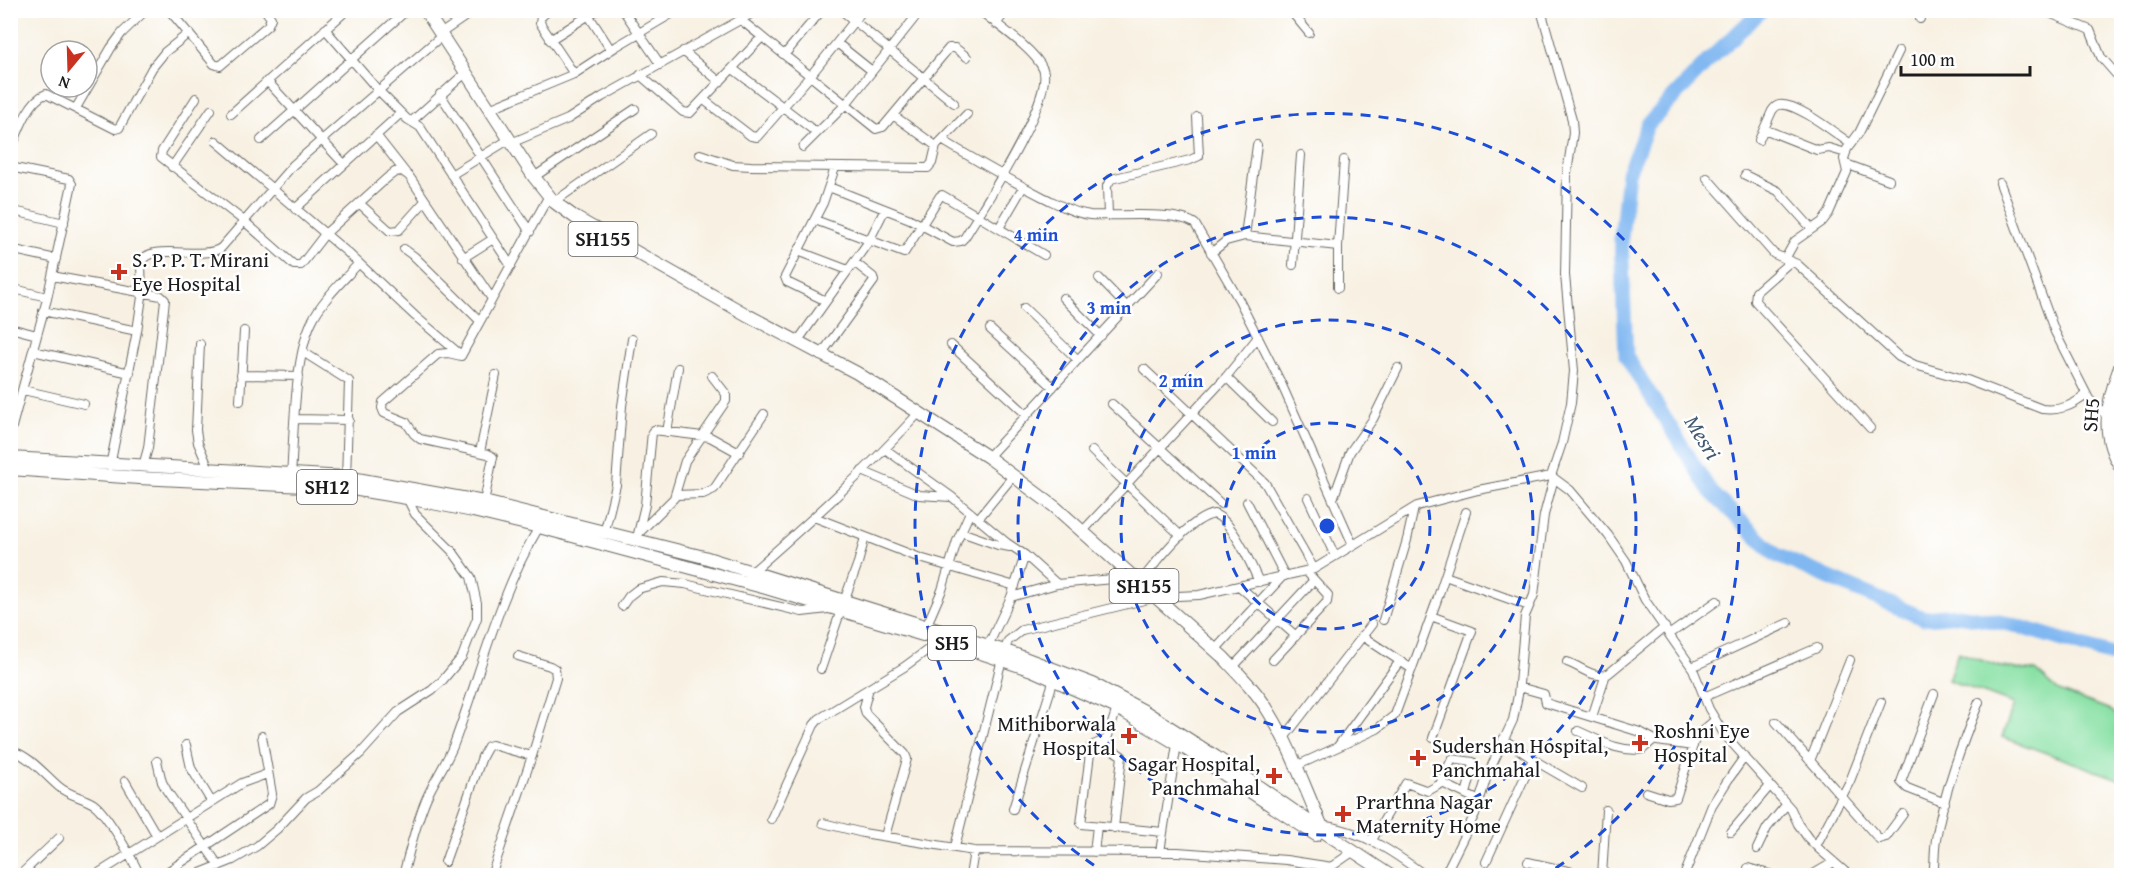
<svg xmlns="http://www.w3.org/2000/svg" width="2132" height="886" font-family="'Gentium Book Plus',serif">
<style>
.green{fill:#89e1a5;stroke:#527e60;stroke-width:1.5}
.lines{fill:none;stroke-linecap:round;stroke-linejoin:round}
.river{stroke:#81b8f1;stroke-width:15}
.street-casing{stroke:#696762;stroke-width:10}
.primary-casing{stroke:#696762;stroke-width:14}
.street{stroke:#fff;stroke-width:8}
.primary{stroke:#fff;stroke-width:12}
.ring{fill:none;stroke:#1d4ed8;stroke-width:3;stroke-dasharray:10 8}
.poi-dot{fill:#c8321e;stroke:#fff;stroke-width:2}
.labels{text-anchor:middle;stroke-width:5;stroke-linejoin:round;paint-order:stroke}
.shield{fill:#fff;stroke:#606060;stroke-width:1.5}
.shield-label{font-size:20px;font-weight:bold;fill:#1c1c1c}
.poi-label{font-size:21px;fill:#1c1c1c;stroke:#fff;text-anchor:start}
.street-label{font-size:21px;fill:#1c1c1c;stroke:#fff}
.water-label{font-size:22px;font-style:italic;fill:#445a71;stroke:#fff}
.centre{fill:#1d4ed8;stroke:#fff;stroke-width:3}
.ring-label{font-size:18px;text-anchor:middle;font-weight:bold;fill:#1d4ed8;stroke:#fff;stroke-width:5;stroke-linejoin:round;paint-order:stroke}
</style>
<rect width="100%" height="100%" fill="#fff"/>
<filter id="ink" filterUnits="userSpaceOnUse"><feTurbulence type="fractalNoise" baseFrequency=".0167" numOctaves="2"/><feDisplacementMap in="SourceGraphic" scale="12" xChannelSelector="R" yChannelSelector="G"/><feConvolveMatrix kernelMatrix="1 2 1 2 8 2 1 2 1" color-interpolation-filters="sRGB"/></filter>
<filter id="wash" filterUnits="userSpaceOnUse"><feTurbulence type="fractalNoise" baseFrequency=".008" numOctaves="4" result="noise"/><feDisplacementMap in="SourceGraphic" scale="24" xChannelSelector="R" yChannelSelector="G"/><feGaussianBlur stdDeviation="1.35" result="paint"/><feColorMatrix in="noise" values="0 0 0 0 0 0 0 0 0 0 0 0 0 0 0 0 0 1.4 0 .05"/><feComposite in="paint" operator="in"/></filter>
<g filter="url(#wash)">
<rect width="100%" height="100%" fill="#f8f1e3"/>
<path class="green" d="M1958 652 2001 667 2036 671 2059 691 2108 709 2121 718V780L2002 737 2014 704 1948 680Z"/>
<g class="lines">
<path class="river" d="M1762 10 1712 57 1648 124 1628 173 1621 238 1626 356 1710 491 1776 555 1923 618 1958 615 2010 624 2122 658"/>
</g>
</g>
<g filter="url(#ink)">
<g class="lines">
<g class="street-casing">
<path id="street" d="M169 10 214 64 220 66 268 25 271 18 265 10
M549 10 541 17 540 23 574 74
M623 10 660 64
M841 10 954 103
M1290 10 1309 33
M1541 10 1572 120 1573 133 1567 173 1565 275 1574 371 1571 403 1562 443 1551 476
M2042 10 2090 30 2101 57 2122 81
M589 16 611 50
M1920 19 1923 10
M741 20 876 129 883 127 949 48H955L967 57
M996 24 1007 10
M325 29 378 90 407 119 420 127 511 266
M440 34 475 10
M550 40 597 10
M837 43 872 71
M683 51 720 82
M785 54 822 10
M733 69 817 133
M640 75 683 112 690 113 762 37
M267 81 344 164
M440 94 530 232
M196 98 162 151 161 157 244 221 294 265H301L325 234 387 178 395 172 402 171 409 176 492 299
M704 100 751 136 757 137 811 75 863 10
M76 108 111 48 122 33 146 10
M489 109 574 74 617 46 678 10
M231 114 347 10
M893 115 936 146
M412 121 462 76
M1764 129 1817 150 1829 148 1846 153
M376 135 405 172
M261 140 407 10
M942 140C975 160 1008 179 1043 197 1058 204 1073 213 1090 215 1116 217 1177 210 1195 224L1239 300 1281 383 1353 545
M1759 140 1772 111C1774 108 1775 106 1779 105 1795 101 1836 134 1851 144
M216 141 348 253 415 316 461 355
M511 143 568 119 602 97 758 10
M803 147 846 104 921 10
M10 152C17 135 28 100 46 94L115 129 119 128 152 68 165 52 189 33
M700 154 733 165 751 166 928 168 932 163 936 146 967 114
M1846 164 1889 180
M10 167 69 179 72 184 47 299 10 434
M172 167 211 110
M451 175 505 142
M1745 175 1778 191 1812 229
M534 177 635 109
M1707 178 1774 254 1797 264 1899 357 1915 365 1967 380 2042 409C2060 411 2072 406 2086 395
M2000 183 2055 332 2089 399 2110 419
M829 187 910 219 953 242 961 241 965 237C982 209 1055 97 1043 69 1035 50 996 24 979 10
M554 202 651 134
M359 203 390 231 399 230 425 201
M295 209 401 113
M10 210 64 223
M1108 216 1107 186 1111 179 1190 160 1199 156 1197 117
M815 220 904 253 940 196 942 195 1044 255
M999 228 1023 187
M1245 236 1257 145
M10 249 56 259
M404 249 415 257 480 321
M798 251 848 270
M1211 253 1226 241 1245 236 1338 246
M463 258 493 239
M1785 259 1795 241 1822 222 1829 213 1847 172 1844 159 1847 149 1859 133 1899 51
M1791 261 1756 292 1755 301 1870 428
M1293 265 1301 155
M52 276 161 296 165 300 148 448 143 466
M1099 278 1127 307
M10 288 47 297
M1338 288V246L1344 160
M1063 298 1101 336
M826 301 787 282 785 277 823 203 835 168
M1024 308 1078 360
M43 311 137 331
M10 328 37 335
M990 329 1053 387
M797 342 869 241 885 209
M200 344 196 430 198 443 209 469
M951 345 1027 415
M33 351 130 373
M303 352 349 381 346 480
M820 356 874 281 873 277 854 262
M1144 369 1265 483 1314 569
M241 375 299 376
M1226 377 1272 422
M23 390 84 404
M240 401 244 331
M1112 404 1221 504
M295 419 349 420
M667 432 678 368
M885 449 952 497 1007 543 1025 555 1057 584
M1092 451 1181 536
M480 452 496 375
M988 457 1158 273
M110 466 137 331 142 297 141 263C148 241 202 261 221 248L293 165 438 39
M862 471 919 495 951 497
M291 477C294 434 294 358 312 321 322 300 343 281 359 263
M676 495 703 494 714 489 764 414
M1308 498 1335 556
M1333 499 1350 452 1373 419 1398 368
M484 502 493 457 488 454 420 439 414 434 406 422 384 413 382 408 383 402 438 354 448 353 461 356 546 201
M1247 502 1285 576
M814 517 920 558 1015 586
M978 519 1009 481
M1083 531 1226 377 1258 337
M961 532 998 545 1010 547
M604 534 616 485 622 406 632 339
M638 534 674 498 685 461 726 401V394L712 376
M636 542 645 505 652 432 654 430 710 437 739 453
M751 573C808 523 864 473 915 417
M1445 576 1529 606
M1140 582C1157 562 1188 519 1214 514 1232 520 1251 564 1259 582
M1239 586 1296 636
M1011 597 1057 584 1124 578
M844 601 858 563 865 537
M622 606 629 596 638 589 663 582 685 584 802 612 828 609
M1431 616 1472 631 1433 738
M1383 620 1407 540 1414 508
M926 627 942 590 957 541 970 512
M1670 634 1717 601
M1362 636 1412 669
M988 646 1011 597 1025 555
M1215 650 1281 578
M1273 660 1327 602 1328 595 1306 571
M1567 662C1582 667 1592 679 1608 674L1665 627
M1233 667 1314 580
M1692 667 1788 623
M821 669 841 610
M1519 687 1544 694 1546 703 1640 732 1657 741 1693 746
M869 688 864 707 866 714 905 754 907 759 885 836
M1934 694 1901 782 1907 788 1945 803
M1704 697 1817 648
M1117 708 1107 739 1091 746 1081 824 1163 832
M1592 717 1606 674
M1776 722 1879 839 1886 837 1903 814
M1578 731C1599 740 1619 753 1643 749L1653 740
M1284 738 1372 624
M1503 739 1539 763 1582 788
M1102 743 1122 756 1114 828
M186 745 191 768 211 801
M1338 746 1400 661
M10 750C30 756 43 773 58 786 69 796 84 797 95 805 108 816 133 859 140 876
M157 761 162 782 167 791 219 866
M1810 761 1850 660
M1296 766 1377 729 1395 715 1437 600 1466 512
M125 781 157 836
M1440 784 1452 759 1473 762 1474 764 1466 794
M1646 792 1668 799 1676 798 1696 736 1715 720
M1013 809 1054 679
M771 819 814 725 819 719 904 667 941 640
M823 823 863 833 974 851 1178 852 1286 860 1332 867
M1321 825C1363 831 1392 851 1426 876
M1731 832 1769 787
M1372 840 1406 783 1428 791 1442 783 1480 801
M1816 846 1850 781 1881 702
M955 847 1002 659 1008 641 1022 630 1156 597 1199 595 1314 569 1417 506 1478 490 1551 476 1570 490 1608 535 1626 561 1645 600 1693 669 1709 709 1724 734 1791 809 1798 824 1808 838 1819 849 1850 876
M1757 849 1767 828 1786 805
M1094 852 1097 826
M1160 852 1177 744
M445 862 482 757 488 746 492 745 532 756
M1486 862 1533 759
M1528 862 1590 876
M1748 868 1776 876
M19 876 59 838
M94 876 242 783 267 774
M161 876 269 804 272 794 262 736
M193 876 233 860 257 846 277 829 306 798 318 791 361 753 398 712 432 690 442 681 462 657 477 618V603L471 577 453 552 415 514 407 498
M403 876C410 849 416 822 427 797 435 779 447 762 454 744 481 671 499 594 539 527
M491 876 532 756 556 678 555 669 550 666 518 656
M970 876 974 851
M1318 876 1354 851
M1444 876 1476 812 1487 776 1513 720 1518 695 1525 616 1534 595 1544 515 1554 478
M1602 876 1606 810
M1684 876 1712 805 1728 780 1745 756
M1810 876 1834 862
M1933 876C1935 863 1934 851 1936 839 1944 792 1961 746 1979 702"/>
</g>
<g class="primary-casing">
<path id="primary" d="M425 10 534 177 554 202 576 218 749 316 857 373 988 457 1055 507 1224 658C1240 675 1257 692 1269 712 1292 749 1306 792 1324 831
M2122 362C2108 398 2098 435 2122 469
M2122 394 2116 423 2122 444
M10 458 346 477 484 502 704 557 1014 654 1093 684 1144 711 1216 757 1324 832 1391 876
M10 469 139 478 346 488 407 498 473 511 539 527 766 588 923 635
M957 645 1032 670 1117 708 1186 749 1316 835"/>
</g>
<use href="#street" class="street"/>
<use href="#primary" class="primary"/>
</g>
</g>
<g class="ring">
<circle cx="1327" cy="526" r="103"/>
<circle cx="1327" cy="526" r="206"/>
<circle cx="1327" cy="526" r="309"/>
<path d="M1109 875A412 412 0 1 1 1545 875"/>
</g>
<g class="poi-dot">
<path d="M116 263h6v6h6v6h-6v6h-6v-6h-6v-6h6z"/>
<path d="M1126 727h6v6h6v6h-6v6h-6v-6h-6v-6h6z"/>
<path d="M1637 734h6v6h6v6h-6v6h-6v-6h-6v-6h6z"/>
<path d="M1415 749h6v6h6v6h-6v6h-6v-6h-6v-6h6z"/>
<path d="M1271 767h6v6h6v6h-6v6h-6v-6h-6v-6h6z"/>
<path d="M1340 805h6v6h6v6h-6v6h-6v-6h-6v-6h6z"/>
</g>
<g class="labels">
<g class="shield">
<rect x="568.5" y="222" width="69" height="34" rx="4.5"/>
<rect x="297" y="470" width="60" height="34" rx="4.5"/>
<rect x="1109.5" y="569" width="69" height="34" rx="4.5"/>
<rect x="928" y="626" width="48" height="34" rx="4.5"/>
</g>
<g class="shield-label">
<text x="603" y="246">SH155</text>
<text x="327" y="494">SH12</text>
<text x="1144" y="593">SH155</text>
<text x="952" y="650">SH5</text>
</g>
<g class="poi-label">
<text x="132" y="267">S. P. P. T. Mirani<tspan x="132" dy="24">Eye Hospital</tspan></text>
<text x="1116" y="731" text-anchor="end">Mithiborwala<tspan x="1116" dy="24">Hospital</tspan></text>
<text x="1654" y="738">Roshni Eye<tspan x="1654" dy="24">Hospital</tspan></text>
<text x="1432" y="753">Sudershan Hospital,<tspan x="1432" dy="24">Panchmahal</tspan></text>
<text x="1260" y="771" text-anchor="end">Sagar Hospital,<tspan x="1260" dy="24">Panchmahal</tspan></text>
<text x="1356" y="809">Prarthna Nagar<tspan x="1356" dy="24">Maternity Home</tspan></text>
</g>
<g class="street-label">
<text transform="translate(2091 415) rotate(-86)" y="7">SH5</text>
</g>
<g class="water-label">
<text transform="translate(1703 437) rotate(58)" y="8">Mesri</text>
</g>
</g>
<circle cx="1327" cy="526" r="9" class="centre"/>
<g class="ring-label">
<text x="1036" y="241">4 min</text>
<text x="1109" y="314">3 min</text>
<text x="1181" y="387">2 min</text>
<text x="1254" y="459">1 min</text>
</g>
<rect width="2132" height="886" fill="none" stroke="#fff" stroke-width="36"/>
<g transform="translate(69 69) rotate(199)"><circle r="28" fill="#ffffff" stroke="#a4a4a4" stroke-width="1.5"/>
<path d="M0-4.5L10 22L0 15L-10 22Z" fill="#c8321e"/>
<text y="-9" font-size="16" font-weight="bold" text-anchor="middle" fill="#1c1c1c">N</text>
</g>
<path d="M1901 66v9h129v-9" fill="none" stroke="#1c1c1c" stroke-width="3"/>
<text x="1910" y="66" font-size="18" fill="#1c1c1c" stroke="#ffffff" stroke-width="4.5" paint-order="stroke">100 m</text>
</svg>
